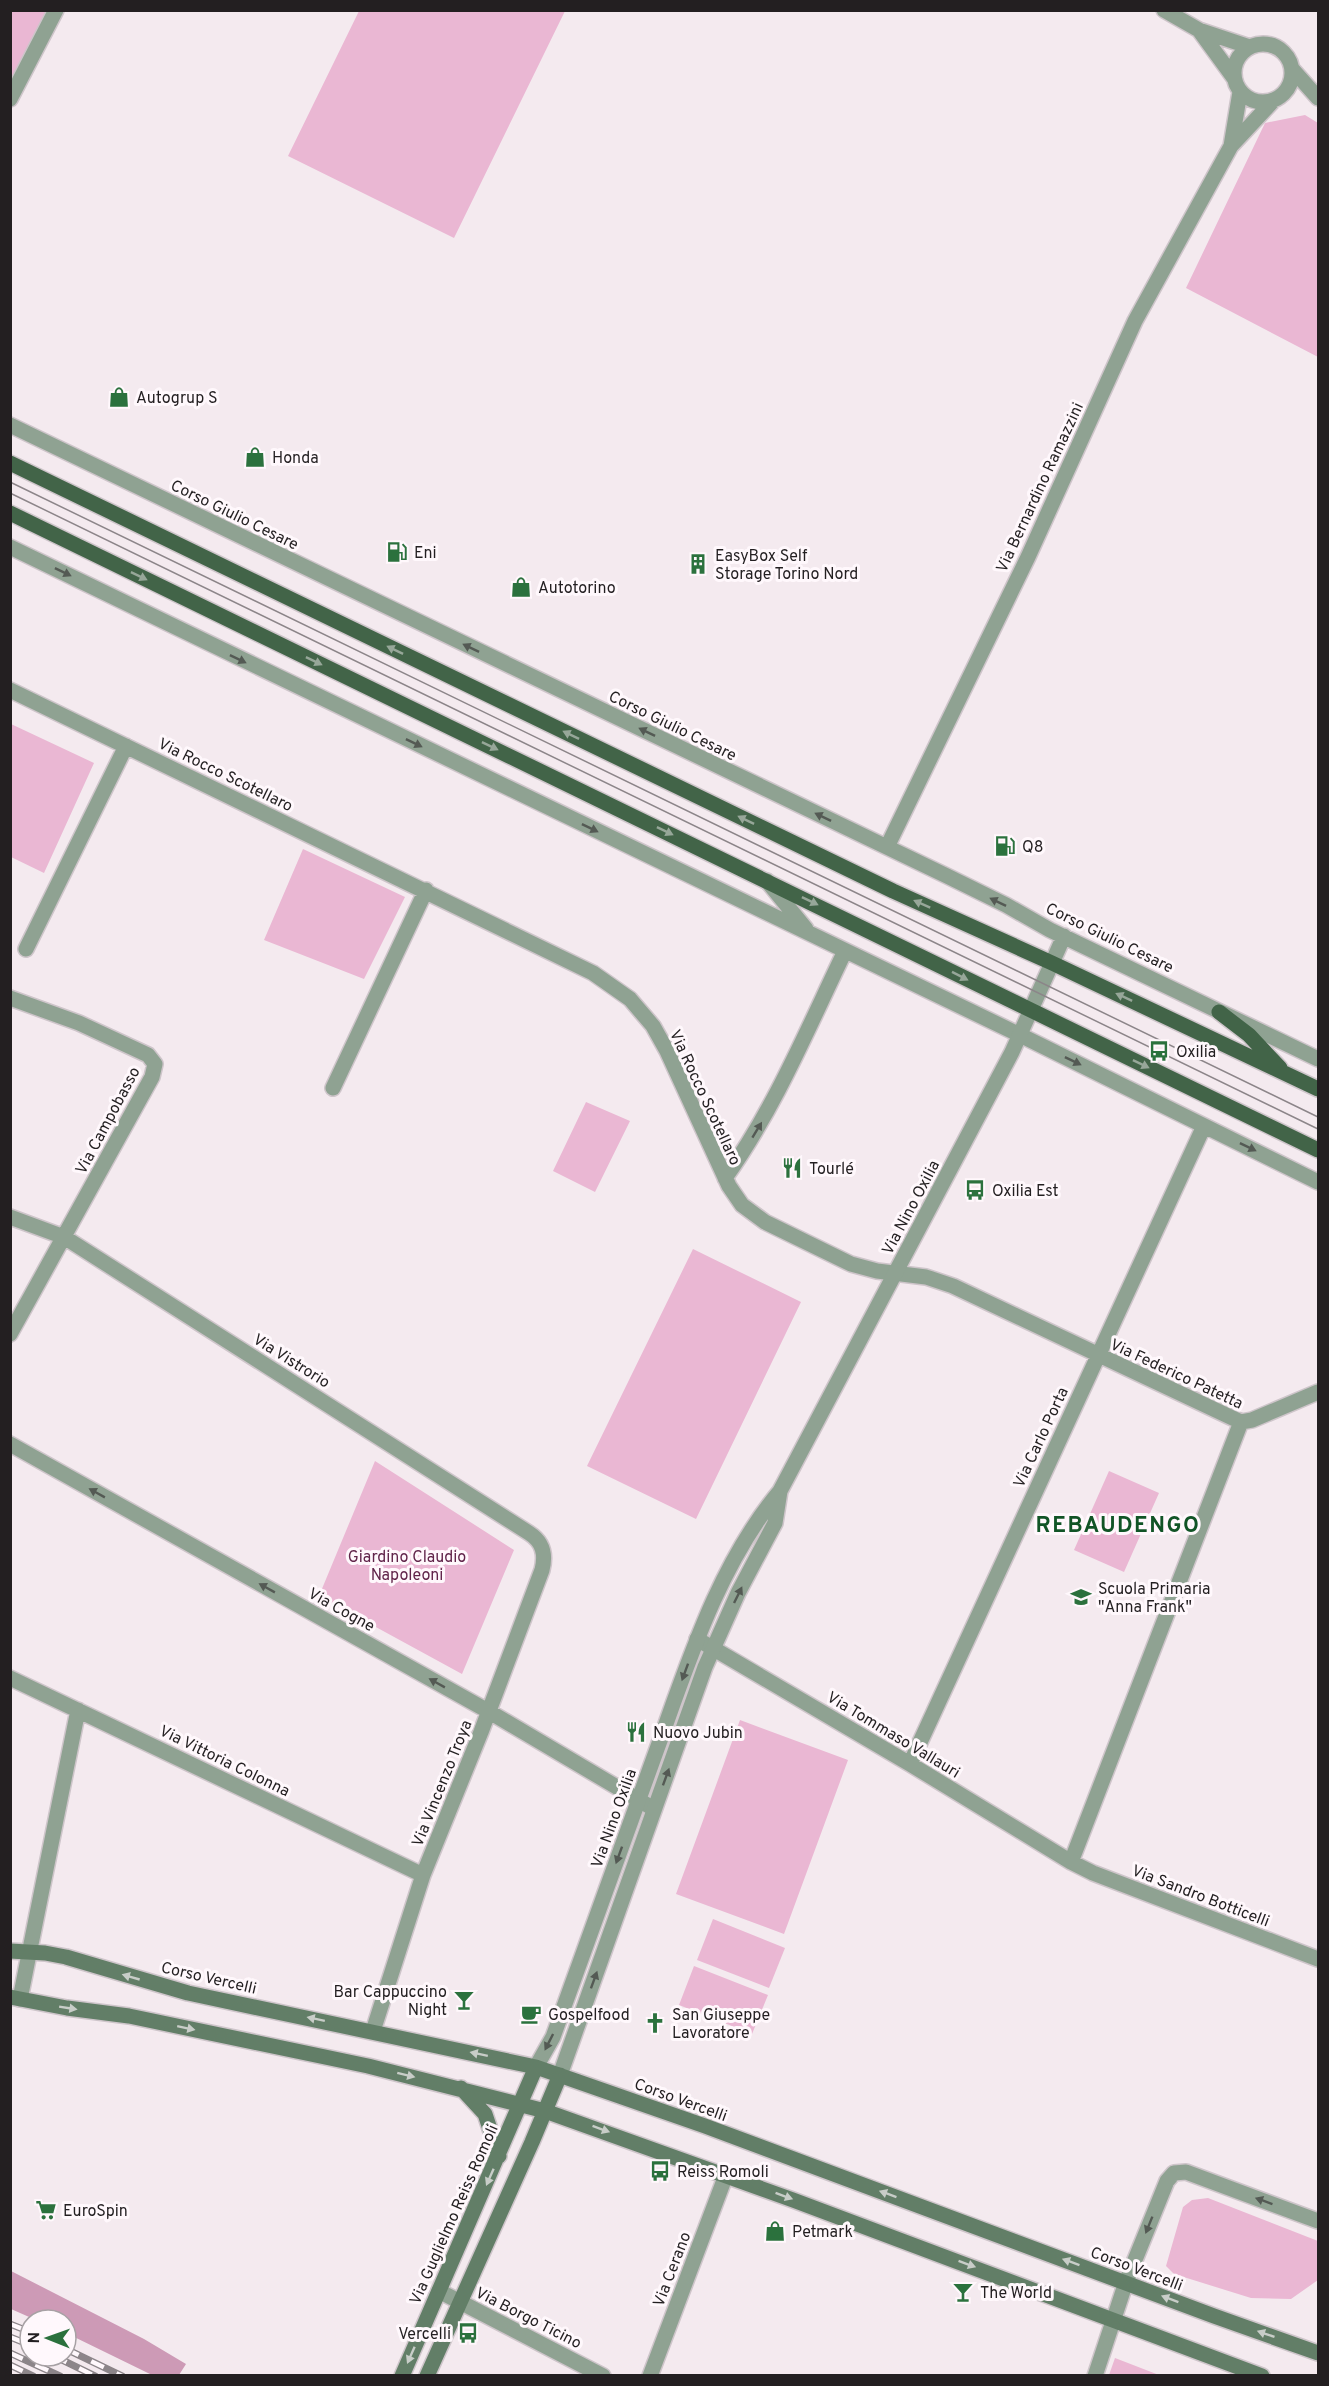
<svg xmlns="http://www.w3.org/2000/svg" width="1329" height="2386" font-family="Overpass,sans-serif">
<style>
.green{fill:#eab7d3}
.forest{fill:#cd9ab6}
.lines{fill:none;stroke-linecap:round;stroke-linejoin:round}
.minor-casing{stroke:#cec5ca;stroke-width:18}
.tertiary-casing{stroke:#cec5ca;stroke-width:18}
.secondary-casing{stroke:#cec5ca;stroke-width:18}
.primary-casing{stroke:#cec5ca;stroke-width:18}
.minor{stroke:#8fa292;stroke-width:15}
.tertiary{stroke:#8fa292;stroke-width:15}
.secondary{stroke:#627e67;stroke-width:15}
.primary{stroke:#426448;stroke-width:15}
.tram{stroke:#8c8589;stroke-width:1.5}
.rail-casing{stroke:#8c8589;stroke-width:7}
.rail{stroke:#fff8fc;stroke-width:4.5;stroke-dasharray:14;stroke-linecap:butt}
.oneway{fill:#545a54}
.oneway2{fill:#97a799}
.oneway3{fill:#c8cdc8}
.labels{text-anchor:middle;stroke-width:6;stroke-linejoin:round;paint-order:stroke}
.poi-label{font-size:16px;fill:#231f21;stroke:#fff8fc;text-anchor:start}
.street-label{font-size:16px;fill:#231f21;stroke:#fff8fc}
.park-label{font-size:16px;fill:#61244a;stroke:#fff8fc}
.district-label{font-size:22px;font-weight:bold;letter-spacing:1.5px;fill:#115426;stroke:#fff8fc}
</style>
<rect width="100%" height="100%" fill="#f4eaef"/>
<path class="green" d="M11 11H53L11 97Z
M359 11H565L454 238 288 156Z
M1305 115 1318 123V357L1186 288 1265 123Z
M11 724 94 763 44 873 11 857Z
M303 849 405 897 364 979 264 940Z
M586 1102 630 1121 595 1192 553 1171Z
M693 1249 801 1302 696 1519 587 1466Z
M375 1461 514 1550 462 1674 319 1596Z
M1109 1471 1159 1493 1124 1572 1074 1550Z
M740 1720 848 1760 784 1934 676 1894Z
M713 1919 785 1948 769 1988 697 1960Z
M694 1966 768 1995 752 2034 679 2005Z
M1208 2198 1318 2241V2280L1291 2299 1251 2298 1174 2274 1166 2266 1183 2207 1192 2200Z
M1115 2358 1159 2375H1109Z"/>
<path class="forest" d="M11 2271 144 2339 186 2364 179 2375H152L66 2333V2320H36L11 2309Z"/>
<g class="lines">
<g class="minor-casing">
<path id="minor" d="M1164 10 1199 30 1250 47
M1199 30 1234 78
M1234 73a29 29 0 1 1 58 0a29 29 0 1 1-58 0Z
M1293 70 1318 98
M10 99 56 10
M1231 146 1240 92
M10 425 947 876 1006 905 1050 930 1318 1059
M10 547 1020 1035 1318 1182
M10 690 593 973 630 999 653 1026 667 1051 729 1186 742 1205 765 1222 851 1264 877 1271 926 1277 953 1286 1241 1422 1252 1420 1318 1392
M887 847 1028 557 1135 321 1231 146 1272 102
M767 881 806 929
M26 949 126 746
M1052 963 1064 936
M10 998 79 1023 148 1055 155 1064 152 1077 10 1334
M333 1088 426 890
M725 1178C775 1108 808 1028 845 951
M10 1217 64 1237 529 1533C543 1542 546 1554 542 1570L481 1732 423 1875 373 2031
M10 1444 488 1711 654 1809
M697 1639 910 1764 1071 1862 1093 1873 1318 1959
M10 1678 423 1875
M910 1764 1204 1126
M1071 1862 1241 1422
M20 1999 78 1710
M439 2291 603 2376
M650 2376 726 2175
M1095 2376 1126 2282 1167 2181 1174 2173 1186 2172 1318 2221"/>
</g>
<g class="tertiary-casing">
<path id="tertiary" d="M536 2067 553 2037C588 1941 622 1845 657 1749 689 1660 719 1564 780 1491L1012 1052 1052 963
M560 2075 705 1667 738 1593 775 1523 780 1491"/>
</g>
<g class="secondary-casing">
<path id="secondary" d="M10 1951 45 1953 66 1957 188 1993 536 2067 705 2126 1214 2316 1318 2353
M10 1997 67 2008 129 2016 368 2066 545 2111 793 2200 1262 2376
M461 2088 485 2114 499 2156
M402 2376 536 2067
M427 2376 532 2142 560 2075"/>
</g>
<g class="primary-casing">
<path id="primary" d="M10 463 893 891 1052 963 1318 1089
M10 513 1318 1150
M1219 1012 1249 1035 1280 1068"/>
</g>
<use href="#minor" class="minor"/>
<use href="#tertiary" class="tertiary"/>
<use href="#secondary" class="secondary"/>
<use href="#primary" class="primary"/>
<path class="tram" d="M10 482 1318 1117
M10 493 1318 1129"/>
<g class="rail-casing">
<path id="rail" d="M10 2324 30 2332
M10 2337 30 2345
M66 2349 122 2376
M10 2353 60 2376
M54 2356 95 2376
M10 2365 33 2376"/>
</g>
<use href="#rail" class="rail"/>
</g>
<defs><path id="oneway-solid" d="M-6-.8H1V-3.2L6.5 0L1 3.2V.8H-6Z" transform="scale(1.5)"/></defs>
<g class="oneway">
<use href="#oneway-solid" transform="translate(63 572) rotate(26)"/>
<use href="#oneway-solid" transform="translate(471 648) rotate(-154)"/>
<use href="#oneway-solid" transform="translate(238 659) rotate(26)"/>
<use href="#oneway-solid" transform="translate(647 732) rotate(-154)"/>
<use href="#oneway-solid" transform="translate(414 743) rotate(26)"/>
<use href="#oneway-solid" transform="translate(823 817) rotate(-154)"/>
<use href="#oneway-solid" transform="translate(590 828) rotate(26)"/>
<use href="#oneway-solid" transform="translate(998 902) rotate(-154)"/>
<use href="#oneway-solid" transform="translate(1073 1061) rotate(26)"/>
<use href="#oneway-solid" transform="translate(757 1130) rotate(-59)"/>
<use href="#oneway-solid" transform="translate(1248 1147) rotate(26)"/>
<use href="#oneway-solid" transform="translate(97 1493) rotate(-151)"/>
<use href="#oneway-solid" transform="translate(267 1588) rotate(-151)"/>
<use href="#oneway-solid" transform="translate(738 1595) rotate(-64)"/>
<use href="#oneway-solid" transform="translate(685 1672) rotate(110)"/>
<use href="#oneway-solid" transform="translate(437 1683) rotate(-151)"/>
<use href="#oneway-solid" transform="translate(666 1777) rotate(-70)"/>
<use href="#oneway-solid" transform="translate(619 1855) rotate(110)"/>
<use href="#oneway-solid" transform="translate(594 1980) rotate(-70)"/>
<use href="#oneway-solid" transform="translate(549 2042) rotate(117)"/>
<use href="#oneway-solid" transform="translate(1264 2201) rotate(-160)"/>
<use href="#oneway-solid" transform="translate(1149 2225) rotate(112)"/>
</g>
<g class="oneway2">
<use href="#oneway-solid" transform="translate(139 576) rotate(26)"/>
<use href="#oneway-solid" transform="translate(395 650) rotate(-154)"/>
<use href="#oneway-solid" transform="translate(314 661) rotate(26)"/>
<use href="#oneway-solid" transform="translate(571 735) rotate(-154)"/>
<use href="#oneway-solid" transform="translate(490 746) rotate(26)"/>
<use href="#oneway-solid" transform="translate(746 820) rotate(-154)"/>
<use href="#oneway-solid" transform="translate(665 831) rotate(26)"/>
<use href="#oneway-solid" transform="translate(810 901) rotate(26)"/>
<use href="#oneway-solid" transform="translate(922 904) rotate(-156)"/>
<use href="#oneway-solid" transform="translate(960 976) rotate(27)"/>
<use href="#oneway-solid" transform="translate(1124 997) rotate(-155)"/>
<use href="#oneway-solid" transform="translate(1141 1064) rotate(26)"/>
</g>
<g class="oneway3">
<use href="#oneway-solid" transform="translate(131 1977) rotate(-164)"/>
<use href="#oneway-solid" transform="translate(68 2008) rotate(9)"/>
<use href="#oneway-solid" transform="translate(316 2019) rotate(-168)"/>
<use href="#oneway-solid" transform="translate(186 2028) rotate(12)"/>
<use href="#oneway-solid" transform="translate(479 2054) rotate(-168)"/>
<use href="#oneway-solid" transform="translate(406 2075) rotate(14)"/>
<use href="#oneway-solid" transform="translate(601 2129) rotate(20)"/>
<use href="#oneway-solid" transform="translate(490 2177) rotate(114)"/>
<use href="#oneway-solid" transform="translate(888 2194) rotate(-160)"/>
<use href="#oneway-solid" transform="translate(784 2196) rotate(20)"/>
<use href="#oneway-solid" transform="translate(1071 2262) rotate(-160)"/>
<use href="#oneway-solid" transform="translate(967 2264) rotate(20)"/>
<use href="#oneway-solid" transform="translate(1170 2299) rotate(-159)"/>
<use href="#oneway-solid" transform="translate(1266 2334) rotate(-161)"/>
<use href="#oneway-solid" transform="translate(411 2355) rotate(114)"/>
</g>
<defs>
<g id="shop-bare" transform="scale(1.62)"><path d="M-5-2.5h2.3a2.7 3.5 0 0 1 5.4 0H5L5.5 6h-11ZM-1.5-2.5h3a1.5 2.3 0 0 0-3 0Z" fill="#2b713d" stroke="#fff8fc" stroke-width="2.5" paint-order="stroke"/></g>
<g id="fuel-bare" transform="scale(1.62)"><path d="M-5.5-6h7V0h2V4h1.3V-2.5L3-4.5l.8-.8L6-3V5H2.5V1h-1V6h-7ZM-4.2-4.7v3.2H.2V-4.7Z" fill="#2b713d" stroke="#fff8fc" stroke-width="2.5" paint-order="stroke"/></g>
<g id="building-bare" transform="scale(1.62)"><path d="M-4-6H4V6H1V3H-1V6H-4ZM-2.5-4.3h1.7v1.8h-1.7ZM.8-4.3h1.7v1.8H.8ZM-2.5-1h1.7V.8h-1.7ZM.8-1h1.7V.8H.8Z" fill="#2b713d" stroke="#fff8fc" stroke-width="2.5" paint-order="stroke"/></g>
<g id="bus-bare" transform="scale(1.62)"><path d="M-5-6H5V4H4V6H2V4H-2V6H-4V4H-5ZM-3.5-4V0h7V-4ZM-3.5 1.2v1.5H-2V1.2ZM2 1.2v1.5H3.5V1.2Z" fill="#2b713d" stroke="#fff8fc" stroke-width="2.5" paint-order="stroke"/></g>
<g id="restaurant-bare" transform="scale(1.62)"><path d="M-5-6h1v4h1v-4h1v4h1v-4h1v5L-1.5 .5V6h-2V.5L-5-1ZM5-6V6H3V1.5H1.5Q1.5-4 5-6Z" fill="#2b713d" stroke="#fff8fc" stroke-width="2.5" paint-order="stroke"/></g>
<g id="school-bare" transform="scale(1.62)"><path d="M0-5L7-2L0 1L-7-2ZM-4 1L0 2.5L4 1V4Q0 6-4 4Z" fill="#2b713d" stroke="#fff8fc" stroke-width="2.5" paint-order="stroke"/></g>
<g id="bar-bare" transform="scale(1.62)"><path d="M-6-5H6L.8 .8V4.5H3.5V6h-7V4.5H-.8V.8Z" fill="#2b713d" stroke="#fff8fc" stroke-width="2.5" paint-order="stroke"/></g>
<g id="cafe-bare" transform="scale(1.62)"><path d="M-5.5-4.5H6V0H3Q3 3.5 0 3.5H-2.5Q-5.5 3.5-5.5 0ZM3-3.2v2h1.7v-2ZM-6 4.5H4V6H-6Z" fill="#2b713d" stroke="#fff8fc" stroke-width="2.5" paint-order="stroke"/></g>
<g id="church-bare" transform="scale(1.62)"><path d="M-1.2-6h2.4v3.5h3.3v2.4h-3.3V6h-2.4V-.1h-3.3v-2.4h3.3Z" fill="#2b713d" stroke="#fff8fc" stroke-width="2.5" paint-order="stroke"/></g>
<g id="supermarket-bare" transform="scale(1.62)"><path d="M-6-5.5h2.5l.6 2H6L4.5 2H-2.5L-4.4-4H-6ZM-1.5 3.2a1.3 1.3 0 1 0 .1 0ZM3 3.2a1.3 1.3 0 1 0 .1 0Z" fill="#2b713d" stroke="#fff8fc" stroke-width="2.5" paint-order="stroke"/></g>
</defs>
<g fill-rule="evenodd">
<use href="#shop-bare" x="119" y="397"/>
<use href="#shop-bare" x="255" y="457"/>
<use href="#fuel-bare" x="397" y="552"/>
<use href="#building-bare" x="698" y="564"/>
<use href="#shop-bare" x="521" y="587"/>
<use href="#fuel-bare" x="1005" y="846"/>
<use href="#bus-bare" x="1159" y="1051"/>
<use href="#restaurant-bare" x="792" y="1168"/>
<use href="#bus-bare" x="975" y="1190"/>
<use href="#school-bare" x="1081" y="1597"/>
<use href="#restaurant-bare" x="636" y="1732"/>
<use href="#bar-bare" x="464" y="2000"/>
<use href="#cafe-bare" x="531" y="2014"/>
<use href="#church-bare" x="655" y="2023"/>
<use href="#bus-bare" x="660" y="2171"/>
<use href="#supermarket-bare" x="46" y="2210"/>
<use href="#shop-bare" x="775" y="2231"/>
<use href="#bar-bare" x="963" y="2292"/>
<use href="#bus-bare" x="468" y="2333"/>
</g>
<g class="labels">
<g class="poi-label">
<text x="136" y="403">Autogrup S</text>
<text x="272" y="463">Honda</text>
<text x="414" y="558">Eni</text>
<text x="715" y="561">EasyBox Self<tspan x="715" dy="18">Storage Torino Nord</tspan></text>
<text x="538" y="593">Autotorino</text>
<text x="1022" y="852">Q8</text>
<text x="1176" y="1057">Oxilia</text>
<text x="809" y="1174">Tourlé</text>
<text x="992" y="1196">Oxilia Est</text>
<text x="1098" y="1594">Scuola Primaria<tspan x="1098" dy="18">"Anna Frank"</tspan></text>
<text x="653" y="1738">Nuovo Jubin</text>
<text x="447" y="1997" text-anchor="end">Bar Cappuccino<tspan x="447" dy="18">Night</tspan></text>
<text x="548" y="2020">Gospelfood</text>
<text x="672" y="2020">San Giuseppe<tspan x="672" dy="18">Lavoratore</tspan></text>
<text x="677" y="2177">Reiss Romoli</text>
<text x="63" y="2216">EuroSpin</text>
<text x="792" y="2237">Petmark</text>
<text x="980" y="2298">The World</text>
<text x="451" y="2339" text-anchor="end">Vercelli</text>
</g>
<g class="street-label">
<text transform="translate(1039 487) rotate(-65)" y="6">Via Bernardino Ramazzini</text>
<text transform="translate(235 514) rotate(26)" y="6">Corso Giulio Cesare</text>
<text transform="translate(673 725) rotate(26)" y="6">Corso Giulio Cesare</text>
<text transform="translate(226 774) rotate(26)" y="6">Via Rocco Scotellaro</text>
<text transform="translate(1110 937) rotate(26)" y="6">Corso Giulio Cesare</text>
<text transform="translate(706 1097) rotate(65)" y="6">Via Rocco Scotellaro</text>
<text transform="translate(107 1120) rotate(-62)" y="6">Via Campobasso</text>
<text transform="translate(910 1207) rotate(-62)" y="6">Via Nino Oxilia</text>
<text transform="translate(292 1360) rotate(32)" y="6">Via Vistrorio</text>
<text transform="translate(1177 1373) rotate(25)" y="6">Via Federico Patetta</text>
<text transform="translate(1040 1437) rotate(-65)" y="6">Via Carlo Porta</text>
<text transform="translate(342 1609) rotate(29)" y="6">Via Cogne</text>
<text transform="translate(894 1734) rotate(31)" y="6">Via Tommaso Vallauri</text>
<text transform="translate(225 1760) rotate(26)" y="6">Via Vittoria Colonna</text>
<text transform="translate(441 1783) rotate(-68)" y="6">Via Vincenzo Troya</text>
<text transform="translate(613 1818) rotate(-70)" y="6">Via Nino Oxilia</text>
<text transform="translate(1201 1895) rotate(21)" y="6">Via Sandro Botticelli</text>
<text transform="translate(209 1977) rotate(13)" y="6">Corso Vercelli</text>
<text transform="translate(681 2099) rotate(20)" y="6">Corso Vercelli</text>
<text transform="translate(453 2214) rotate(-66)" y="6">Via Guglielmo Reiss Romoli</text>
<text transform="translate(1137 2268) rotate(21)" y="6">Corso Vercelli</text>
<text transform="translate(671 2269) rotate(-69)" y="6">Via Cerano</text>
<text transform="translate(529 2317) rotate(27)" y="6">Via Borgo Ticino</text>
</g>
<g class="park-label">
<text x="407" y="1562">Giardino Claudio<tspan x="407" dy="18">Napoleoni</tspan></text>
</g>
<g class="district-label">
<text x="1118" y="1532">REBAUDENGO</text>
</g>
</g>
<rect width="1329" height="2386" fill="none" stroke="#231f21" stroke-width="24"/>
<g transform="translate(48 2338) rotate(271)"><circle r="28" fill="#fff8fc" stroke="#a7a1a4" stroke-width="1.5"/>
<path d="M0-4.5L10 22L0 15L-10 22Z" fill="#2b713d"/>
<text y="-9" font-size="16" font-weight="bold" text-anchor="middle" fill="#231f21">N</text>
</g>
</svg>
